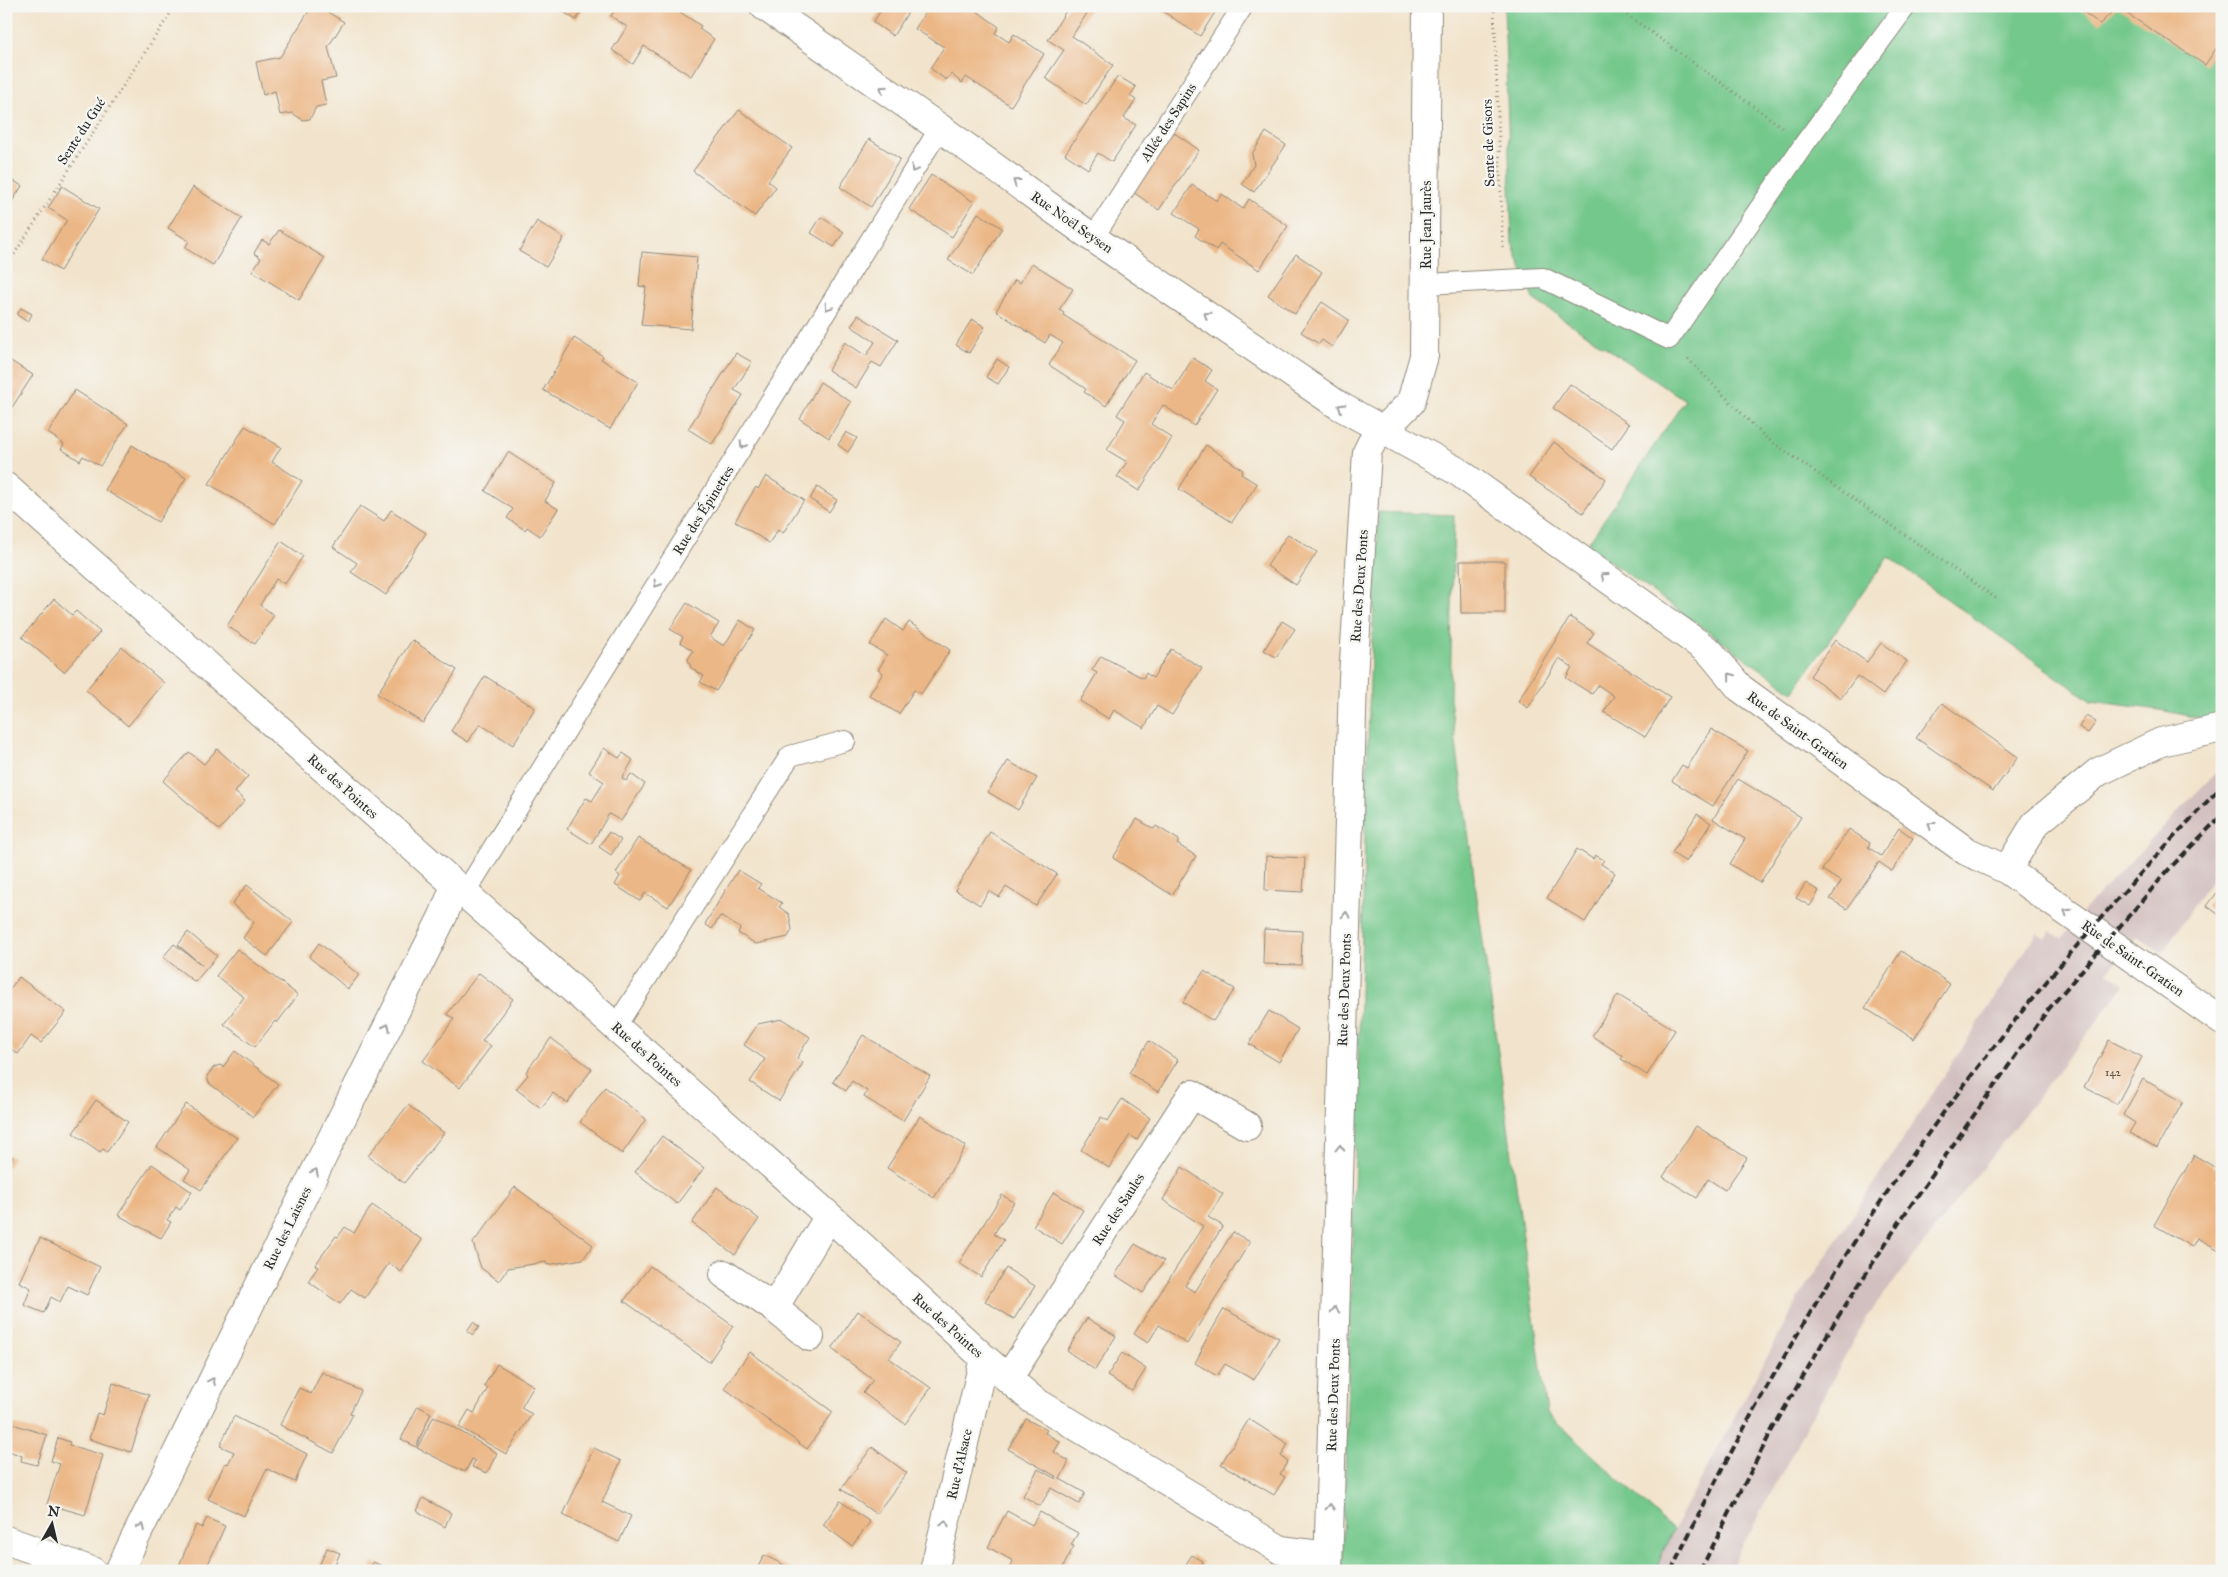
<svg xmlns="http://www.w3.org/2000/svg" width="2228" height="1577" font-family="'IM FELL Great Primer',serif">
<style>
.industrial{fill:#d2bfbf}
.green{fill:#74c88c;stroke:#507a5c}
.building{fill:#ecb786}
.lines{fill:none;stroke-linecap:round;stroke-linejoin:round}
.lane-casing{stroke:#8e887c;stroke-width:22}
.street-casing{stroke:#8e887c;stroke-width:30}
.path{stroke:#8e887c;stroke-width:3;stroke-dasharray:1 4;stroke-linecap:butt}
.lane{stroke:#fff;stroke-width:20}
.street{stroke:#fff;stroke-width:28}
.rail{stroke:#2b2b2b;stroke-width:4;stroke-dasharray:8 4;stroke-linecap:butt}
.oneway{stroke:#a0a0a0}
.labels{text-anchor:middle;stroke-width:4.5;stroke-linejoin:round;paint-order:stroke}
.number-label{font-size:11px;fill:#5b4e42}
.street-label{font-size:14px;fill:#2b2b2b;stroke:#f6f6f2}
</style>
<rect width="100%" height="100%" fill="#f6f6f2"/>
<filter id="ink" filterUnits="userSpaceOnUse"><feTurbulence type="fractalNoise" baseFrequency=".02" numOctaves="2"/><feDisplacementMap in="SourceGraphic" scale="10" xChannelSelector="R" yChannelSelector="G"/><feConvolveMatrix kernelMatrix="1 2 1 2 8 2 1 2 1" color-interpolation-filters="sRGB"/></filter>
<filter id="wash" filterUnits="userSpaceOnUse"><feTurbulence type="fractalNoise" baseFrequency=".0096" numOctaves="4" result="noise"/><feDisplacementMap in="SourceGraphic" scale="20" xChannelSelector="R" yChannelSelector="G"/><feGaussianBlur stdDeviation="1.12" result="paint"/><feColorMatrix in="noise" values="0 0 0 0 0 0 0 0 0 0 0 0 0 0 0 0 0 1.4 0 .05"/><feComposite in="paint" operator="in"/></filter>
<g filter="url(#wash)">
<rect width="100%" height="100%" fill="#f2e4cc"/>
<path class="industrial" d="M2222 766V864L2162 953 2137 936 2107 972 2125 985 1865 1319 1729 1571H1655L1673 1530 1799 1298 2037 933 2046 938 2051 931 2062 939 2086 908Z"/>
<path class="green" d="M1504 6H2222V714L2210 720 2160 710 2091 701 1888 557 1793 692 1587 545 1685 400 1533 299 1512 243Z
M1379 512 1454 515 1450 699 1547 1413 1673 1530 1655 1571H1342L1370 679Z"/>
<g id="blocks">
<path class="building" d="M312 6H318L344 22 328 47 336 78 321 81 326 105 316 107 310 119 303 120 292 113 280 115 275 91 263 95 256 62 280 57Z
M554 6H585L576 20Z
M617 6H662L667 9 671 6 701 26 699 29 714 39 691 76 644 46 633 64 612 50 627 27 611 16Z
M884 6H912L893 36 873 22Z
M929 6H970L999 27 995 33 1009 42 1014 34 1044 54 1011 106 966 77 962 83 951 74 946 80 930 68 944 47 915 29Z
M1069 6H1092L1072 36 1113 65 1086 105 1045 78 1064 50 1048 40Z
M1164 6H1219L1200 36 1161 10Z
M2075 6H2213L2222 12V40L2205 65 2117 7 2100 24Z
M1118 76 1136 87 1130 96 1136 100 1124 118 1136 125 1112 162 1098 153 1088 169 1065 154Z
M739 110 792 148 768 181 776 187 755 216 693 171Z
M1173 132 1199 150 1159 210 1133 192Z
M1266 132 1286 145 1254 192 1242 184 1254 165 1252 154Z
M869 139 900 159 871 207 840 187Z
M931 175 974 202 952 237 909 209Z
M6 176 22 186 6 211Z
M1192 185 1217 201 1222 194 1243 209 1249 199 1288 226 1259 270 1220 244 1216 250 1195 236 1199 229 1174 213Z
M62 186 99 209 60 271 42 259 67 220 48 208Z
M193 187 242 218 213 265 185 248 189 241 168 228Z
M978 213 1002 228 973 275 948 260Z
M821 217 844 232 834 247 811 233Z
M537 221 564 238 546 267 519 251Z
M279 230 325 258 299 300 252 271 261 258 254 253 262 240 269 244Z
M642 252 697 257 691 329 641 325 646 287 639 286Z
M1296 254 1322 272 1295 314 1268 295Z
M1032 263 1073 289 1059 310 1064 313 1063 315 1135 360 1106 406 1084 392 1086 389 1049 365 1063 343 1050 335 1045 343 996 311 1015 280 1020 283Z
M1322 302 1349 320 1332 347 1322 340 1319 344 1301 332Z
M21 308 32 314 28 322 17 315Z
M858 315 898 340 881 367 872 362 856 388 828 370 845 342 866 356 875 342 851 326Z
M972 319 985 327 969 353 956 345Z
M574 338 603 356 601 359 638 382 610 429 543 390Z
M736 353 752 362 734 390 743 395 712 444 688 429Z
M6 358 33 375 7 415H6Z
M1193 358 1212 370 1205 381 1217 389 1194 426 1163 405 1151 424 1172 438 1139 491 1117 477 1127 462 1107 450 1125 420 1117 415 1144 372 1173 390Z
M997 359 1009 367 998 384 986 377Z
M820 382 851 402 829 438 800 419Z
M1570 384 1629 424 1612 449 1553 408Z
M75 390 128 424 100 466 83 456 80 461 71 455 61 449 64 444 48 433Z
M245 426 281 447 272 462 302 481 275 524 209 484Z
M846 432 857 438 848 452 838 445Z
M1554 442 1606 479 1583 513 1529 477Z
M132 445 186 478 158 522 105 490Z
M1206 445 1243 470 1241 474 1257 484 1232 522 1179 489Z
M508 452 556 483 545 501 558 509 540 536 527 527 525 530 507 518 513 509 485 491Z
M766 476 804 500 783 533 778 530 769 543 735 521 756 487 758 489Z
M817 487 837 500 829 512 810 499Z
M360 506 384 521 391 510 426 533 386 595 351 572 357 563 333 547Z
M1288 534 1317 552 1296 585 1267 566Z
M281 541 303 556 285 584 276 579 260 605 274 615 255 644 227 626Z
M1460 561H1505V613H1461Z
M54 599 72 615 76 611 100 632 64 672 22 637Z
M687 603 719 623 710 637 724 646 740 620 755 630 716 691 700 682 704 676 691 668 688 659 693 651 680 642 683 637 670 629Z
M1570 617 1594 633 1587 643 1670 697 1645 737 1604 712 1614 696 1598 685 1592 694 1566 678 1572 667 1559 658 1528 708 1518 701Z
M886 619 903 631 909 622 950 650 921 694 914 690 899 714 869 695 883 673 878 670 887 655 870 645Z
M1282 621 1295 629 1276 657 1264 650Z
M412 640 457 670 423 723 377 694Z
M1835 640 1867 662 1881 643 1907 661 1883 695 1857 676 1841 698 1810 676Z
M122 647 164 683 128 726 86 690Z
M1171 649 1202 668 1172 715 1157 706 1144 728 1114 710 1109 719 1080 701 1097 673 1092 670 1101 656 1143 678 1146 673 1153 678Z
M485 676 535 708 513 745 480 724 468 742 451 731Z
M1942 703 2018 757 1993 791 1916 738Z
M2086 716 2096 722 2088 733 2079 727Z
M1711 729 1748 751 1713 806 1672 781 1682 765 1687 768Z
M604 748 619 758 623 753 633 760 622 778 626 781 631 774 645 784 621 821 609 814 591 844 567 829 586 798 592 801 604 782 589 772Z
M217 749 248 776 235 792 245 801 219 830 163 781 189 752 204 764Z
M1008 761 1037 778 1018 810 988 792Z
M1738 779 1801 817 1760 883 1730 864 1745 839 1713 819Z
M1697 814 1711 823 1686 862 1672 853Z
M1137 819 1154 829 1156 826 1179 840 1177 844 1196 856 1172 895 1113 858Z
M1899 828 1913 838 1892 871 1879 862 1847 909 1830 899 1841 882 1822 870 1849 829 1870 843 1868 847 1881 856Z
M609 832 621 840 611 855 599 847Z
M990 832 1057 874 1036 906 1006 887 999 897 989 891 980 905 955 890Z
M638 838 691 870 668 907 645 893 640 901 615 885 620 876 616 873Z
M1577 849 1593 859 1595 855 1604 860 1601 864 1615 873 1585 922 1547 898Z
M1266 856 1305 858 1303 892 1265 890Z
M738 870 761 884 758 888 782 903 779 907 789 914 792 930 788 937 756 944 738 933 740 928 720 916 712 929 705 924Z
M1806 883 1819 891 1810 906 1796 898Z
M247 885 293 922 267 956 243 938 254 922 232 904Z
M2222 886V917L2207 906Z
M1264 929 1302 931 1301 965 1263 964Z
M188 932 217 956 195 982 163 957 174 944 202 965 178 945Z
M319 943 359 975 348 989 309 957Z
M237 949 298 995 277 1023 275 1021 255 1047 224 1024 244 997 216 976Z
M1901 951 1950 984 1914 1039 1865 1008Z
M1204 971 1235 989 1213 1021 1183 1002Z
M479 973 513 999 482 1041 491 1046 460 1088 423 1061 454 1019 447 1014Z
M19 977 66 1012 41 1043 31 1036 18 1054 6 1045V994Z
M1618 995 1675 1030 1647 1075 1621 1059 1623 1056 1592 1036Z
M1269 1011 1298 1029 1279 1062 1249 1044Z
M782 1019 810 1037 797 1058 803 1063 779 1101 750 1082 765 1059 744 1045 758 1024Z
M863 1035 930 1076 903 1121 864 1097 867 1091 852 1081 846 1091 833 1082Z
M551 1038 592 1069 567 1103 553 1093 541 1108 516 1089 528 1075 526 1072Z
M2109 1040 2142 1057 2117 1104 2084 1087Z
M1149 1041 1178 1060 1158 1092 1129 1073Z
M235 1051 278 1084 253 1117 209 1083 207 1076 214 1067 220 1065 223 1067Z
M2143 1079 2183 1102 2157 1148 2129 1133 2135 1123 2123 1115Z
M605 1087 646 1119 622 1154 580 1122Z
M1122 1099 1150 1118 1137 1140 1130 1135 1109 1168 1081 1150 1101 1117 1108 1121Z
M96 1100 128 1122 107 1152 103 1149 100 1152 73 1133Z
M186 1104 237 1138 201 1190 184 1179 190 1170 157 1147Z
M408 1105 444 1133 404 1183 368 1156Z
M920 1116 966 1146 934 1198 887 1168Z
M1696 1126 1747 1158 1725 1190 1708 1179 1697 1198 1663 1177Z
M662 1136 704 1168 677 1204 635 1172Z
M6 1154 13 1157 6 1169Z
M2194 1155 2221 1171 2216 1180 2222 1183 2221 1251 2197 1238 2192 1247 2154 1225Z
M152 1164 192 1192 180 1210 176 1207 167 1220 171 1222 161 1238 118 1215Z
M1182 1167 1223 1194 1208 1217 1223 1226 1185 1286 1195 1292 1233 1232 1250 1242 1187 1344 1159 1325 1148 1343 1134 1334 1203 1226 1163 1200Z
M515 1187 593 1245 583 1259 547 1265 546 1262 508 1268 499 1281 481 1268 473 1243Z
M717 1187 759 1219 735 1255 692 1223Z
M1054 1192 1083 1210 1062 1244 1033 1226Z
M1002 1195 1014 1202 994 1234 1004 1240 981 1277 959 1263Z
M372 1205 422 1240 401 1272 389 1263 365 1298 351 1289 340 1304 308 1281 318 1267 315 1265 336 1236 338 1237 345 1227 354 1233Z
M40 1238 100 1267 87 1295 68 1286 60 1302 51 1297 44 1313 24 1305 31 1288 19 1282Z
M1135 1244 1164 1261 1143 1293 1115 1275Z
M650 1266 733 1326 709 1362 624 1301Z
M1006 1268 1035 1286 1014 1319 985 1301Z
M1224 1309 1279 1338 1254 1380 1225 1364 1217 1376 1195 1363 1202 1350 1201 1349Z
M858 1311 901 1342 889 1358 931 1388 905 1424 863 1393 873 1380 832 1349Z
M1087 1318 1116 1336 1095 1370 1067 1351Z
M473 1322 479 1327 473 1335 467 1331Z
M750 1352 833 1412 807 1449 724 1388Z
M1122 1353 1146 1369 1132 1391 1107 1376Z
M497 1364 534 1386 521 1408 532 1414 506 1454 459 1427 469 1410 474 1413 488 1388 484 1386Z
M322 1372 361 1391 350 1413 353 1414 333 1453 280 1425 299 1388 311 1394Z
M113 1383 149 1395 131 1452 89 1439 97 1413 103 1415Z
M418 1406 431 1413 416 1447 401 1439Z
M234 1416 307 1454 295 1482 267 1469 244 1516 208 1499 225 1463 228 1464 234 1452 220 1446Z
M434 1416 497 1453 487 1473 472 1467 475 1461 472 1459 465 1472 417 1448Z
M1026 1419 1047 1430 1045 1433 1060 1442 1054 1452 1069 1461 1060 1479 1085 1493 1079 1504 1051 1488 1040 1506 1023 1496 1038 1469 1056 1479 1057 1477 1008 1449Z
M1249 1419 1288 1444 1281 1456 1288 1461 1280 1474 1285 1477 1274 1495 1221 1464Z
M13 1424 47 1435 37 1465 21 1461 22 1456 6 1450Z
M58 1438 70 1442 69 1445 103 1455 85 1515 47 1504 60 1464 51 1461Z
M872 1447 907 1473 876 1514 841 1489Z
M594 1448 621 1461 602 1502 631 1516 619 1542 563 1515Z
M423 1498 451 1513 445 1527 417 1511Z
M840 1501 870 1522 852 1546 823 1525Z
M1007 1511 1032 1525 1040 1512 1078 1533 1071 1545 1074 1546 1061 1571H1016L1010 1567 1013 1561 988 1547Z
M207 1518 225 1526 205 1571H185L178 1568 196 1525 202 1528Z
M327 1548 340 1553 332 1571 319 1566Z
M764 1555 796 1571H756Z
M1192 1555 1203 1562 1201 1565 1210 1571H1198L1186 1564Z
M373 1562 394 1571H370Z"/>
</g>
</g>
<g filter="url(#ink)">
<use href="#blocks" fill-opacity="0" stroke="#8e887c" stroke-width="1"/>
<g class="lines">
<g class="lane-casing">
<path id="lane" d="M1093 238 1243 6
M1426 284 1543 278 1669 339 1805 143 1906 6
M465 893 940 128
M616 1026 790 756 845 741"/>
</g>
<g class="street-casing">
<path id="street" d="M764 6 940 128 1093 238 1338 405 1457 471 1710 652 1740 688 1966 851 2007 870 2222 1021
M6 487 829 1216 984 1358 1033 1400 1281 1550 1328 1556
M2007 870 2035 824 2098 772 2161 742 2222 728
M724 1274 774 1308 829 1216
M774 1308 810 1337
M1009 1377 1192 1094 1247 1126
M6 1540 92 1571
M119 1571 310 1182 443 916 455 886
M934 1571 984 1358
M1328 1571 1353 678 1367 452 1372 442 1411 402 1424 356 1427 6"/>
</g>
<path class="path" d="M1494 6 1503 250
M1615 6 1782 127
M6 267 175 6
M1688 359 1765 437 1997 599"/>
<use href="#lane" class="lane"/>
<use href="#street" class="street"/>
<path class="rail" d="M1671 1571C1742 1424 1823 1282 1917 1149 2009 1020 2113 900 2222 786
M1700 1571 1772 1430 1834 1323 1906 1212 2047 1011 2170 868 2222 815"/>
</g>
<defs><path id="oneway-chevron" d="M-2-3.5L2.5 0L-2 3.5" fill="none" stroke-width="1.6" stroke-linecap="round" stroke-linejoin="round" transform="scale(1.25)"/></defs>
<g class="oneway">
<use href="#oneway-chevron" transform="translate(883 89) rotate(-145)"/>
<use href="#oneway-chevron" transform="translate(914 169) rotate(122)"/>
<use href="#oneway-chevron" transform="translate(1016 182) rotate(-144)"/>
<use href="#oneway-chevron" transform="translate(828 307) rotate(122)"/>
<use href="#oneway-chevron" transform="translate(1207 315) rotate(-146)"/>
<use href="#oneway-chevron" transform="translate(1341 407) rotate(-150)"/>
<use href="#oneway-chevron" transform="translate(743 445) rotate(122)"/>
<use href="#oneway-chevron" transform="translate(1604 576) rotate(-144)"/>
<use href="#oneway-chevron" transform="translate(657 584) rotate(122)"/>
<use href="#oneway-chevron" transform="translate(1731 676) rotate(-129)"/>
<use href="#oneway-chevron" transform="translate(1931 825) rotate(-144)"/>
<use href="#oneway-chevron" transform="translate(2067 912) rotate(-145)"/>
<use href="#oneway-chevron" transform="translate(1346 915) rotate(-88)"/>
<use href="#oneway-chevron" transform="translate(387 1027) rotate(-63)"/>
<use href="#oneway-chevron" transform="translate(1340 1148) rotate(-88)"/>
<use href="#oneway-chevron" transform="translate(315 1172) rotate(-63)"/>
<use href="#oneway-chevron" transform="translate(1335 1310) rotate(-88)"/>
<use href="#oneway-chevron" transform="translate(212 1381) rotate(-64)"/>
<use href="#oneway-chevron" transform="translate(1330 1507) rotate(-88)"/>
<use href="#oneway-chevron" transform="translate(945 1523) rotate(-77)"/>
<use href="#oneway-chevron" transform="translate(141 1527) rotate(-64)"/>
</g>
</g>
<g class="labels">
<g class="number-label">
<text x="2113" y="1076">142</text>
</g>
<g class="street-label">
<text transform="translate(1168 122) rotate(-57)" y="5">Allée des Sapins</text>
<text transform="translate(81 131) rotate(-57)" y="5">Sente du Gué</text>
<text transform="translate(1488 143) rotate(-92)" y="5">Sente de Gisors</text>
<text transform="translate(1072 222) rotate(35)" y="5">Rue Noël Seysen</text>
<text transform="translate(1426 225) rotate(-90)" y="5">Rue Jean Jaurès</text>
<text transform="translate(703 510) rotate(-58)" y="5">Rue des Épinettes</text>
<text transform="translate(1359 586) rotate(-86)" y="5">Rue des Deux Ponts</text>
<text transform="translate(1798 730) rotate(36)" y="5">Rue de Saint-Gratien</text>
<text transform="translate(343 786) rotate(42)" y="5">Rue des Pointes</text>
<text transform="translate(2133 958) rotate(35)" y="5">Rue de Saint-Gratien</text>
<text transform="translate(1344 990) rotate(-88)" y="5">Rue des Deux Ponts</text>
<text transform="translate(647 1054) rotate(42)" y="5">Rue des Pointes</text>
<text transform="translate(1118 1209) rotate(-57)" y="5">Rue des Saules</text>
<text transform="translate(287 1228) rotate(-64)" y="5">Rue des Laisnes</text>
<text transform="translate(948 1325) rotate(42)" y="5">Rue des Pointes</text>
<text transform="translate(1333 1395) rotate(-88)" y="5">Rue des Deux Ponts</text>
<text transform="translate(959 1464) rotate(-77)" y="5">Rue d'Alsace</text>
</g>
</g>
<rect width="2228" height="1577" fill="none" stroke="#f6f6f2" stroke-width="25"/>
<g transform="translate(52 1524) rotate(8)" stroke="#f6f6f2" stroke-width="4" paint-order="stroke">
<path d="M0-4L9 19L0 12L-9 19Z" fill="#2b2b2b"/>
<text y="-8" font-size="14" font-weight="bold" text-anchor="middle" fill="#2b2b2b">N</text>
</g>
</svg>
